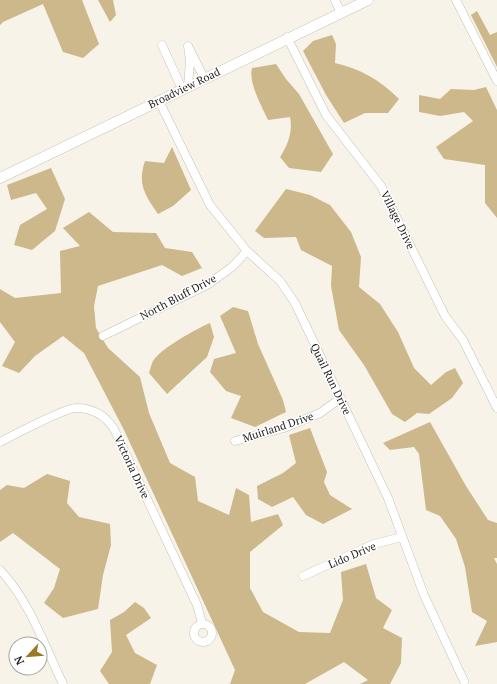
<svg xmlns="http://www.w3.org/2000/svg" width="497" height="684" font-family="'PT Serif',serif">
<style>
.forest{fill:#ccb88b}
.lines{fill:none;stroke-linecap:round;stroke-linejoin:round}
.minor-casing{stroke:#c5c1b8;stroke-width:9}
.major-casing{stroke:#c5c1b8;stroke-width:11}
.minor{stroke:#fff;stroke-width:8}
.major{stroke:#fff;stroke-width:10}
.labels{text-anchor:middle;stroke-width:3;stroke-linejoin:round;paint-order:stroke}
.street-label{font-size:11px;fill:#201e1b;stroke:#fff}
</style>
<rect width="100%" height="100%" fill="#f7f3e9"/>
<path class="forest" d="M0 0H82L99 44 83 58 63 52 43 4 3 22 0 25Z
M98 0H113L116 15 110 22Z
M477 11 490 35 497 32V67L471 15Z
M332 35 336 44 335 63C361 69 380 80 399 99L388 113H365L344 123 326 95 303 51 313 41Z
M276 64 286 79 299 94 333 154 321 172 289 168 280 157C288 145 293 131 290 117L268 120C262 107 248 82 252 68Z
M486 87 497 110V218L485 203V165L444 159 436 147 473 121 464 112 440 116 419 112V95L440 99 451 89 474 90Z
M172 147 191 190 173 206 158 214C145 195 137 184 145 161L164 163Z
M51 168 65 199 55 231 32 250 14 245 20 225 47 209 36 193 11 200 7 185Z
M286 189 310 195 330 205 351 232 361 257 359 287 380 304 398 332 414 368 431 385 446 372 455 368 463 383 452 398 429 414 417 413 405 422 392 414 364 365 339 330 331 286 332 266 301 250 296 237 264 238 255 231Z
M89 212 113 232 156 233 165 248 192 252 202 268 182 276 162 265 98 286 94 306 96 328 108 348 140 377 149 413 170 463 195 477 198 501 229 515 236 488 249 495 251 522 278 514 283 525 250 552V588L263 612 299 632 330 633 343 600 341 572 366 564 376 598 392 610 383 628 402 638 401 663 390 684H360L368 680 344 662 305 684H230L235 670 124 430 84 353 63 336 35 356 19 373 2 366 15 342 0 322V289L15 298 61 293 60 251 80 246 63 228Z
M233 307 248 311 258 344 283 400 286 412 255 427 231 418 241 396 226 391 210 372 214 359 236 353 220 316Z
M210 323 214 337 207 357 167 394 149 373C150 370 151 365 153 361 160 349 196 329 210 323Z
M430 422 466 486 488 520 497 523V558H494L497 564V642L475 646 487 621 472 612 465 567 456 539 440 516 426 510 419 454 414 447 390 450 383 443Z
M310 428 327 472 324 482 330 495 352 509 323 524 306 515 293 497 272 507 258 499 257 486 283 473 296 463 289 435Z
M47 474 70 481 67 503 79 517 110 524 111 545 103 575 98 609 63 618 44 603 54 588 60 569 13 533 0 542V490L7 485 24 488Z
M135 602 144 608 151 618 126 635 135 653 157 665 150 684H109L100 671 112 652 110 620 124 612Z"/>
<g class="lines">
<g class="minor-casing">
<path id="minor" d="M335 0 341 13
M456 0 497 81
M287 37 326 115 381 186 445 316 463 340 497 408
M162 45 182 89
M188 86 190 61 188 46 204 78
M159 101 210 205 247 251 280 281 295 303 388 498 424 595 464 681
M103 336 207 285 232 267 247 251
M235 441 284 428 320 413 341 398
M0 442C14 435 64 408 76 408 93 408 105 415 114 429L197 605 202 623
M0 570C29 600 45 647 63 684
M303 576 374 544 402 537
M194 633a9 9 0 1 1 18 0a9 9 0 1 1-18 0Z"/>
</g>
<g class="major-casing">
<path id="major" d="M0 178 368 0"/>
</g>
<use href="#minor" class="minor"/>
<use href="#major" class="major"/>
</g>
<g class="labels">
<g class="street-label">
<text transform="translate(184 88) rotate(-26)" y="4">Broadview Road</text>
<text transform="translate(398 220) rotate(64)" y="4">Village Drive</text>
<text transform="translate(178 297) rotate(-28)" y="4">North Bluff Drive</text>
<text transform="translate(331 379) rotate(64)" y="4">Quail Run Drive</text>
<text transform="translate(278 427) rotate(-18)" y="4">Muirland Drive</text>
<text transform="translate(132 467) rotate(65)" y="4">Victoria Drive</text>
<text transform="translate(352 555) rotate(-23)" y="4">Lido Drive</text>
</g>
</g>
<g transform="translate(28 656) rotate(244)"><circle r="19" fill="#ffffff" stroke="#a6a5a4"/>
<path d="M0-3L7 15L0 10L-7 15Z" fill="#9b7924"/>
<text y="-6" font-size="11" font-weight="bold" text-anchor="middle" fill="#201e1b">N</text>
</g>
</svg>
